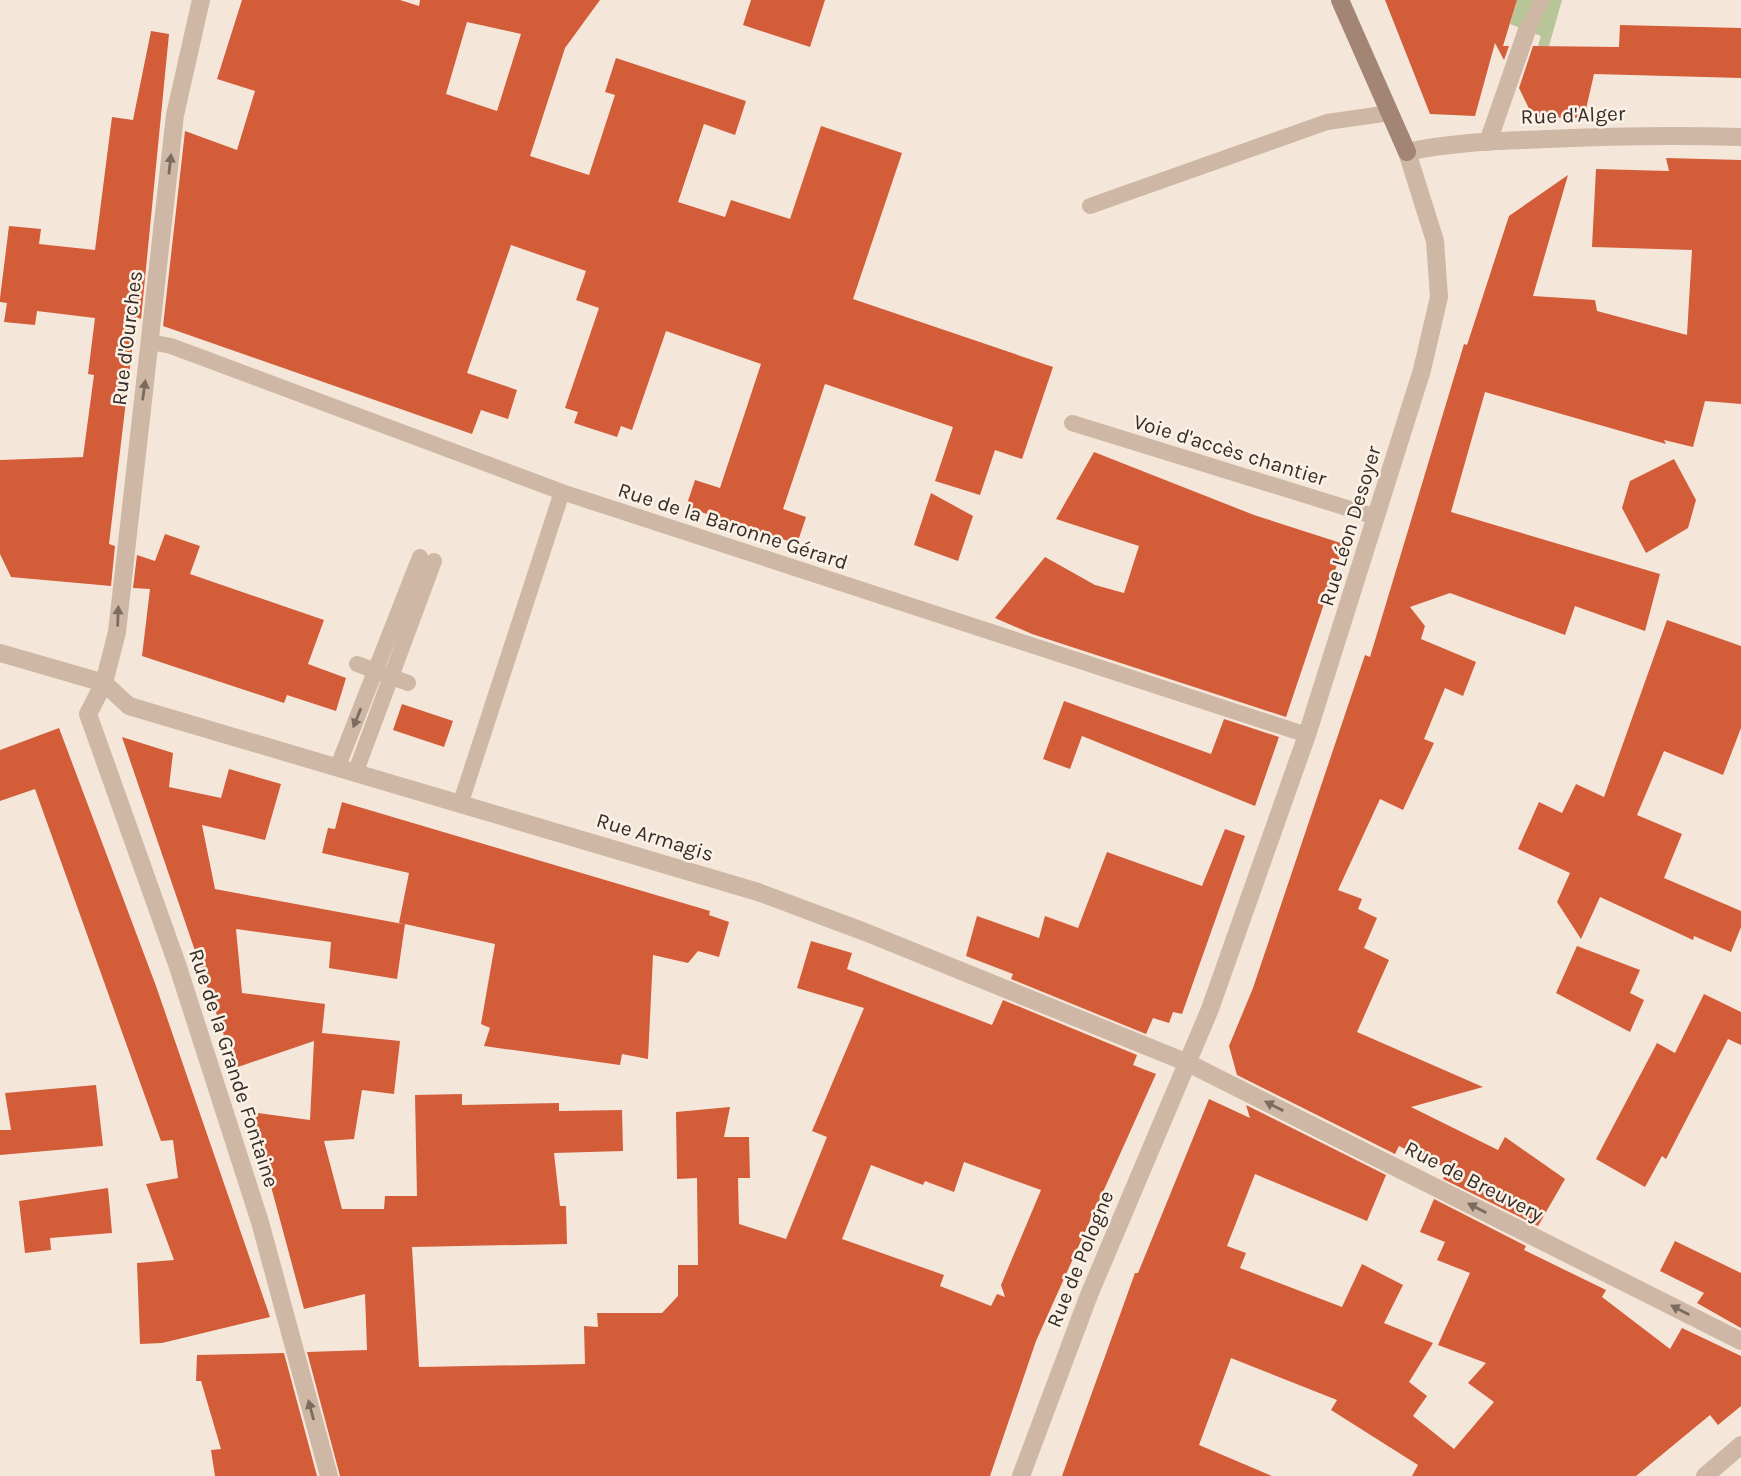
<svg xmlns="http://www.w3.org/2000/svg" width="1741" height="1476" font-family="Karla,sans-serif">
<style>
.green{fill:#b7c598}
.building{fill:#d35c39;fill-rule:evenodd}
.lines{fill:none;stroke-linecap:round;stroke-linejoin:round}
.lane{stroke:#ceb7a4;stroke-width:16}
.street{stroke:#ceb7a4;stroke-width:18}
.secondary{stroke:#a28575;stroke-width:18}
.oneway{fill:#7c6b5f}
.labels{text-anchor:middle;stroke-width:5;stroke-linejoin:round;paint-order:stroke}
.street-label{font-size:21px;fill:#392c27;stroke:#fbf2e7}
</style>
<rect width="100%" height="100%" fill="#f4e7da"/>
<path class="green" d="M1517 0H1562L1549 46H1538L1541 36 1510 24Z"/>
<path class="building" d="M242 0H400L419 6 420 0H600L565 48 530 156 589 175 615 95 605 92 616 58 746 101 735 135 704 124 678 202 725 217 731 200 790 219 821 126 902 153 853 299 1053 367 1022 459 995 450 980 495 935 481 953 427 825 384 783 509 806 517 797 544 686 507 695 480 720 488 761 364 666 331 632 430 621 426 617 437 574 423 578 412 565 408 599 308 576 300 586 271 511 245 467 373 517 390 508 419 481 410 472 434 163 326 185 131 237 150 255 91 217 79ZM467 22 521 34 497 111 446 94Z
M751 0H825L810 47 743 25Z
M1385 0H1517L1503 46H1509L1504 60 1495 43 1475 116 1430 114Z
M1620 25 1741 28V78L1594 74 1584 118 1533 117 1519 88 1533 46 1619 47Z
M151 31 169 34 141 319 136 317 109 544 115 546 111 586 11 577 0 554V460L83 457 94 375 88 374 95 318 37 311 35 325 4 322 7 303 0 302V298L9 226 41 229 39 244 95 250 112 117 133 120Z
M1666 158 1741 160V404L1705 401 1693 447 1664 440 1666 444 1485 392 1451 512 1660 574 1645 631 1575 606 1565 635 1450 593 1410 607 1425 626 1421 639 1476 662 1463 696 1445 688 1424 739 1434 743 1403 810 1380 799 1338 890 1362 899 1358 909 1377 918 1364 948 1389 960 1357 1032 1483 1087 1411 1107 1498 1150 1505 1137 1565 1179 1538 1226 1443 1179 1448 1169 1399 1146 1395 1154 1237 1075 1229 1046 1253 988 1365 655 1370 657 1464 344 1467 345 1509 216 1568 175 1533 296 1595 300 1597 311 1687 335 1692 250 1592 247 1596 169 1669 171Z
M1094 452 1254 515 1344 544 1286 717 1032 634 995 618 1045 557 1095 585 1124 593 1139 546 1056 519Z
M1674 459 1696 500 1688 528 1646 553 1622 508 1630 481Z
M931 493 973 516 958 561 914 545Z
M165 534 200 546 190 574 324 620 308 664 346 678 336 711 287 695 284 703 142 656 150 589 133 588 137 555 155 561Z
M1667 620 1741 646V728L1723 775 1664 751 1637 815 1682 834 1664 878 1741 911V927L1731 952 1694 936 1693 940 1600 897 1581 939 1557 902 1570 873 1518 849 1539 802 1562 813 1576 784 1604 797Z
M1064 701 1211 754 1224 719 1279 737 1255 806 1082 736 1070 769 1043 759Z
M402 704 453 721 444 747 393 730Z
M59 728 156 986 270 1317 162 1343 140 1344 137 1263 174 1260 146 1184 178 1178 173 1140 161 1141 35 789 0 801V750Z
M122 737 173 753 169 787 221 798 229 769 281 784 265 840 202 825 215 889 403 924 399 923 409 873 322 853 328 828 335 829 342 802 710 911 709 915 729 922 719 957 698 951 688 963 653 955 648 1059 622 1054 620 1065 484 1046 490 1028 481 1024 495 944 405 924 397 979 329 968 331 942 236 929 242 993 325 1004 322 1033 400 1041 394 1094 362 1090 354 1139 324 1141 342 1209H384L385 1196H417L415 1095 462 1094V1105L559 1103V1111L622 1110 623 1151 554 1153 560 1206H566L567 1244 412 1247 419 1367 585 1364 584 1326 598 1327 597 1313H662L678 1296V1265H698L697 1178 677 1179 676 1112 730 1107 724 1137H749L750 1178H738L739 1224 786 1239 827 1137 812 1131 864 1008 797 988 811 941 852 953 847 969 992 1025 1003 1000 1137 1055 1133 1065 1156 1074 1036 1341 990 1476H340L307 1352 367 1350 365 1294 304 1309 251 1112 310 1120 314 1041 235 1068ZM964 1162 1041 1190 1001 1285 1005 1297 997 1294 991 1306 940 1286 944 1275 842 1239 871 1165 923 1185 925 1181 954 1192Z
M1225 829 1245 836 1182 1014 1173 1012 1169 1023 1153 1018 1146 1034 1011 979 1013 974 966 956 977 916 1039 938 1045 916 1078 928 1107 852 1202 886Z
M1577 946 1640 970 1630 993 1644 1000 1630 1032 1556 993Z
M1704 994 1741 1012V1045L1728 1039 1666 1159 1662 1156 1645 1187 1596 1159 1657 1043 1675 1053Z
M96 1085 103 1146 0 1155V1130H11L5 1093Z
M1209 1099 1250 1118 1246 1105 1386 1175 1367 1221 1255 1174 1227 1246 1246 1253 1240 1268 1342 1307 1362 1264 1403 1285 1384 1323 1433 1343 1409 1382 1427 1396 1413 1416 1454 1449 1494 1402 1468 1383 1486 1363 1438 1345 1470 1273 1437 1260 1445 1242 1420 1232 1434 1199 1526 1246 1524 1250 1606 1290 1602 1297 1670 1349 1682 1328 1741 1356V1406L1718 1425 1710 1415 1636 1476H1412L1418 1465 1331 1410 1337 1400 1231 1358 1199 1445 1272 1476H1062L1135 1273H1138Z
M108 1188 112 1233 50 1238 51 1250 25 1253 19 1201Z
M1675 1241 1741 1273V1328L1697 1303 1704 1293 1660 1271Z
M284 1353 317 1476H215L211 1450 221 1449 201 1381H196L197 1355Z"/>
<g class="lines">
<path class="lane" d="M1527 30 1542 0
M1090 206 1327 122 1390 113
M150 342 171 346 562 492 1307 735
M1072 423 1376 517
M357 664 408 683
M338 766 420 557
M356 771 434 561
M461 802 562 492"/>
<path class="street" d="M201 0 175 115 117 632 104 683 88 714 177 964 260 1222 329 1476
M1488 142 1527 30
M0 653 104 683 129 706 758 892 865 932 1188 1063 1741 1341
M1021 1476 1089 1295 1210 1009 1307 735 1422 370 1439 297 1435 241 1407 152C1453 142 1500 141 1547 139 1612 136 1676 135 1741 137
M1705 1476 1741 1445"/>
<path class="secondary" d="M1340 0 1407 152"/>
</g>
<defs><path id="oneway-solid" d="M-6-.8H1V-3.2L6.5 0L1 3.2V.8H-6Z" transform="scale(1.75)"/></defs>
<g class="oneway">
<use href="#oneway-solid" transform="translate(170 164) rotate(-84)"/>
<use href="#oneway-solid" transform="translate(144 390) rotate(-82)"/>
<use href="#oneway-solid" transform="translate(118 616) rotate(-88)"/>
<use href="#oneway-solid" transform="translate(357 718) rotate(112)"/>
<use href="#oneway-solid" transform="translate(1274 1106) rotate(-153)"/>
<use href="#oneway-solid" transform="translate(1477 1208) rotate(-153)"/>
<use href="#oneway-solid" transform="translate(1680 1310) rotate(-153)"/>
<use href="#oneway-solid" transform="translate(311 1410) rotate(-105)"/>
</g>
<g class="labels">
<g class="street-label">
<text transform="translate(1573 115) rotate(-2)" y="7">Rue d'Alger</text>
<text transform="translate(127 338) rotate(-83)" y="7">Rue d'Ourches</text>
<text transform="translate(1230 450) rotate(17)" y="7">Voie d'accès chantier</text>
<text transform="translate(733 526) rotate(18)" y="7">Rue de la Baronne Gérard</text>
<text transform="translate(1350 526) rotate(-73)" y="7">Rue Léon Desoyer</text>
<text transform="translate(655 837) rotate(17)" y="7">Rue Armagis</text>
<text transform="translate(234 1068) rotate(72)" y="7">Rue de la Grande Fontaine</text>
<text transform="translate(1474 1181) rotate(27)" y="7">Rue de Breuvery</text>
<text transform="translate(1080 1259) rotate(-68)" y="7">Rue de Pologne</text>
</g>
</g>
</svg>
